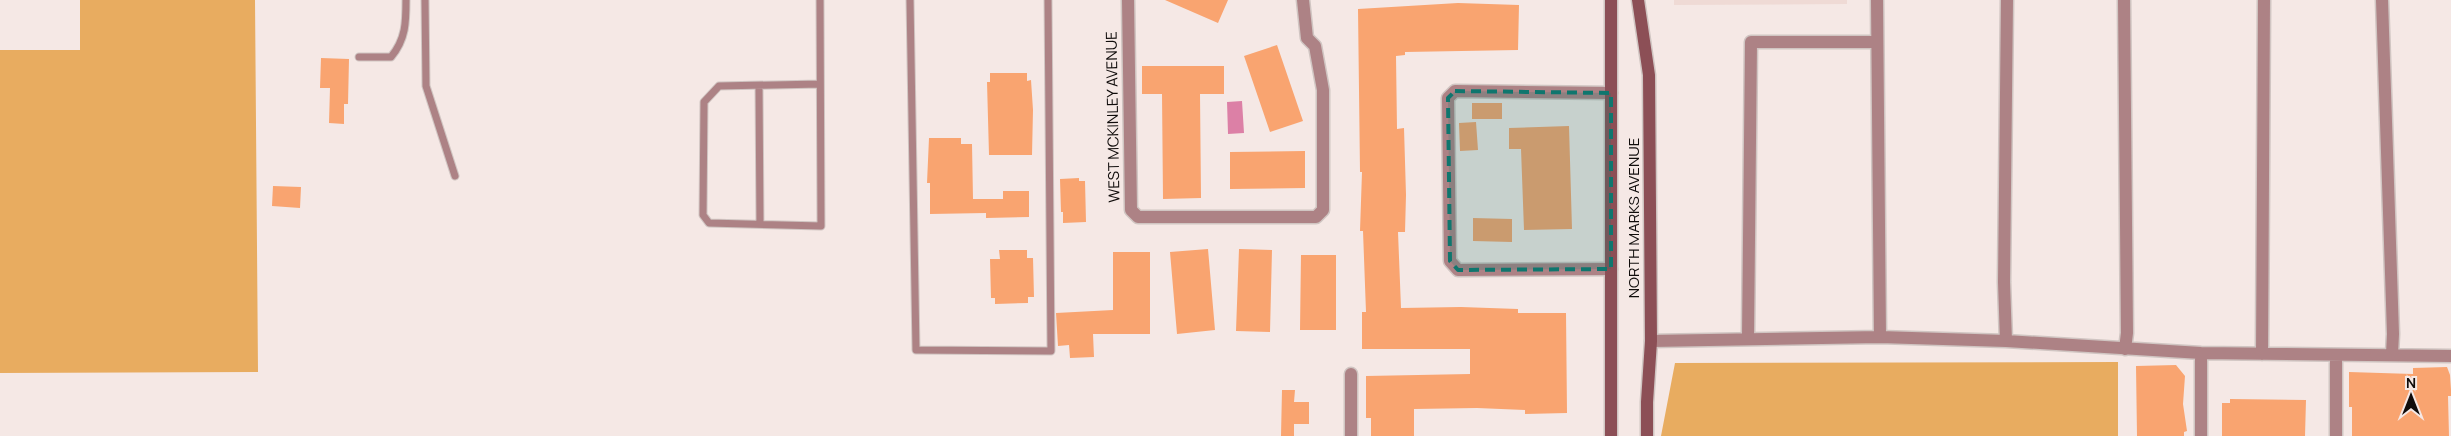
<svg xmlns="http://www.w3.org/2000/svg" width="2451" height="436" font-family="Manrope,sans-serif">
<style>
.built{fill:#efdad5}
.green{fill:#e8ac60}
.water{fill:#dc80a6}
.building{fill:#f9a470}
.lines{fill:none;stroke-linecap:round;stroke-linejoin:round}
.lane-casing{stroke:#d0c5c2;stroke-width:9}
.street-casing{stroke:#d0c5c2;stroke-width:15}
.secondary-casing{stroke:#d0c5c2;stroke-width:15}
.lane{stroke:#ad8285;stroke-width:7}
.street{stroke:#ad8285;stroke-width:12}
.secondary{stroke:#8c4f56;stroke-width:12}
.marked{fill:#0f766e;fill-opacity:0.2;stroke:#0f766e;stroke-width:4;stroke-dasharray:10 6;stroke-linejoin:round}
.labels{text-anchor:middle;stroke-width:4;stroke-linejoin:round;paint-order:stroke}
.street-label{font-size:15px;fill:#100c0b;stroke:#f5e8e5}
</style>
<rect width="100%" height="100%" fill="#f5e8e5"/>
<path class="built" d="M1674 0H1847V4L1674 5Z"/>
<path class="green" d="M80 0H255L258 372 0 373V50H80Z
M2118 362V436H1661L1675 363Z"/>
<path class="water" d="M1242 101 1244 133 1228 134 1227 102Z"/>
<path class="building" d="M1165 0H1228L1218 23Z
M1458 3 1519 5 1518 50 1405 52V55L1396 56 1397 129 1404 128 1406 195 1405 232H1398L1401 308 1461 307 1518 309V313H1566L1567 413 1525 414V410L1477 408 1414 409V436H1371V418H1366V376L1470 374V349H1362V312H1366L1363 231H1360L1362 172H1360L1358 9Z
M1277 45 1303 121 1270 132 1244 56Z
M321 58 349 59 348 104H344V124L329 123 330 88H320Z
M1142 66H1224V94H1200L1201 198 1163 199 1162 94H1142Z
M990 73H1027V81L1031 80 1033 110 1032 155H989L987 82H990Z
M1472 103H1502V119H1472Z
M1476 122 1478 150 1460 151 1459 123Z
M1569 126 1572 229 1524 230 1521 149H1509V128Z
M929 138H961V144H972L973 199H1003V191H1029V217L986 218V213L930 214V183H927Z
M1305 151V188L1230 189V152Z
M1079 178V181H1085L1086 222 1063 223V212H1061L1060 179Z
M273 186 301 187 300 208 272 206Z
M1473 218 1512 219V242L1473 241Z
M1208 249 1215 330 1177 334 1170 252Z
M1239 249 1272 250 1270 332 1236 331Z
M999 250H1027V258H1033L1034 297H1028V303L995 304V298H991L990 259H1000Z
M1113 252H1150V334H1093L1094 357 1070 358 1069 345 1058 346 1056 313 1113 310Z
M1301 255H1336V330H1300Z
M2176 365 2185 376 2183 404 2187 431 2184 432V436H2137L2136 366Z
M2447 367 2450 375 2451 390V396H2448L2449 436H2352V407H2349V372L2413 374V368Z
M1282 390H1295L1294 402H1309V424H1294V436H1281Z
M2230 399 2306 400 2305 436H2222V403H2230Z"/>
<g class="lines">
<g class="lane-casing">
<path id="lane" d="M425 0 426 86 455 176
M820 0 821 226 709 223 703 215 704 102 719 86 820 84
M910 0 916 350 1051 351 1048 0
M359 57H391C406 39 406 22 406 0
M759 86 760 224"/>
</g>
<g class="street-casing">
<path id="street" d="M1128 0 1131 210 1138 217H1316L1323 210V90L1315 46 1307 38 1303 0
M1877 0 1880 337
M2124 0 2127 333 2125 349
M2382 0 2393 334 2392 354
M1611 269 1458 270 1450 261 1448 98 1455 91 1611 93
M1748 338 1751 42H1876
M1651 341 1880 337 2006 341 2201 353 2451 356
M2006 341 2004 282 2007 0
M2262 354 2264 0
M1351 374V436
M2201 436V353
M2336 436V356"/>
</g>
<g class="secondary-casing">
<path id="secondary" d="M1638 0 1649 75 1651 341 1647 402V436
M1611 436V0"/>
</g>
<use href="#lane" class="lane"/>
<use href="#street" class="street"/>
<use href="#secondary" class="secondary"/>
</g>
<path class="marked" d="M1455 91 1611 93V269L1458 270 1450 261 1448 98Z"/>
<g class="labels">
<g class="street-label">
<text transform="translate(1113 117) rotate(-91)" y="5">WEST MCKINLEY AVENUE</text>
<text transform="translate(1634 218) rotate(-90)" y="5">NORTH MARKS AVENUE</text>
</g>
</g>
<g transform="translate(2411 396)" stroke="#f5e8e5" stroke-width="4" paint-order="stroke">
<path d="M0-4L9 19L0 12L-9 19Z" fill="#100c0b"/>
<text y="-8" font-size="14" font-weight="bold" text-anchor="middle" fill="#100c0b">N</text>
</g>
</svg>
